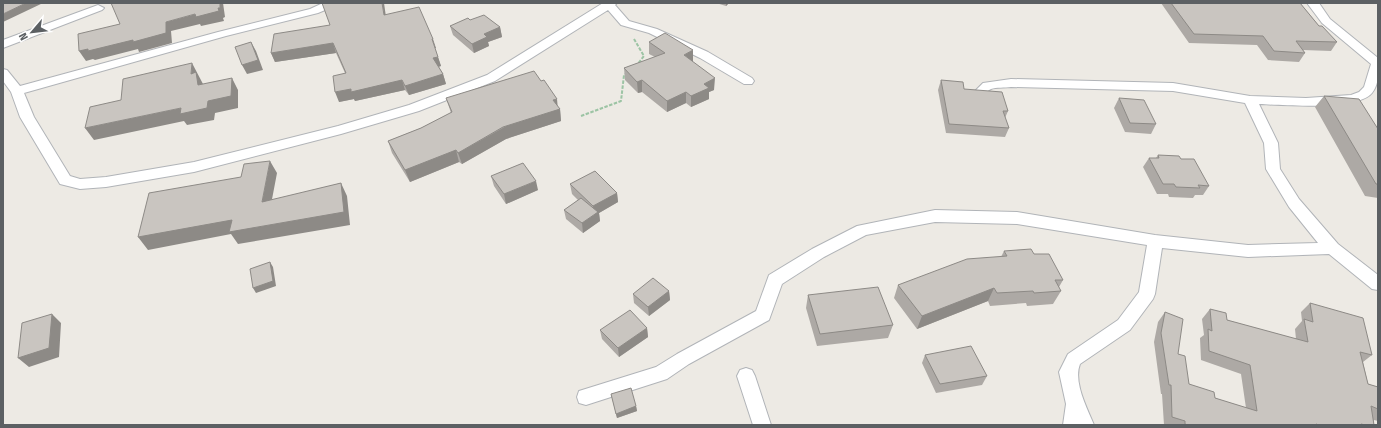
<svg xmlns="http://www.w3.org/2000/svg" width="1381" height="428" font-family="'Fira Sans Condensed',sans-serif">
<style>
.lines{fill:none;stroke-linecap:round;stroke-linejoin:round}
.street-casing{stroke:#b1b4b8;stroke-width:2}
.path{stroke:#9cc4a4;stroke-width:2;stroke-dasharray:3.5 1.5;stroke-linecap:butt}
.street{fill:#fff;fill-rule:evenodd}
.wall{fill:#ada9a5}
.shaded-wall{fill:#8d8a86}
.building{fill:#c9c5c0;stroke:#8d8a86}
</style>
<rect width="100%" height="100%" fill="#edeae4"/>
<g class="lines">
<g class="street-casing">
<path id="street" d="M323 3H339L337 5 318 13 226 36 24 93 34 117 70 176 80 179 106 177 194 162 338 126 409 105 487 75 603 3H617L615 5 629 21 657 29 708 52 752 78 754 81 752 84H744L700 58 649 33 621 25 608 10 495 81 419 111 341 134 194 172 106 187 80 189 60 184 20 117 11 92 3 81V69L7 70 20 86 218 32 310 9Z
M1307 3H1319L1330 19 1378 58C1378 70 1380 83 1372 93 1358 111 1281 105 1259 104L1278 143 1280 169 1299 199 1338 244 1378 275V290L1372 289 1329 254 1248 257 1162 248 1155 294 1153 299 1130 330 1080 364C1073 382 1087 408 1094 425H1063L1066 404 1059 372 1068 354 1118 320 1139 292 1147 245 1017 224 935 222 866 235 824 257 782 284 769 320 689 364 667 379 586 405 579 403 577 397 579 391 656 367 677 354 756 311 769 275 812 249 857 226 935 210 1017 212 1155 235 1248 245 1318 243 1289 207 1266 169 1264 143 1245 103 1173 91 1011 87C1005 88 996 87 991 89 983 93 983 99 973 97L972 94 983 83 1011 79 1173 83 1250 96 1306 98 1351 95 1359 92 1364 87 1371 64 1322 23Z
M98 5 104 8 102 10 3 48V40Z
M746 368 752 370 755 376 771 425H753L737 376 740 370Z"/>
</g>
<path class="path" d="M634 39 644 56 637 65
M581 116 621 101 624 75 627 73"/>
<use href="#street" class="street"/>
</g>
<path class="wall" d="M716 3H729L726 6Z
M1161 3H1300L1319 26 1337 42 1331 51 1303 50 1305 53 1299 62 1268 60 1257 45 1189 43Z
M386 15 436 48H435L441 66 439 67 443 74 446 84 409 95 405 90 355 101 354 99 339 102 345 73 336 53 275 62 271 53Z
M470 20 500 27 502 37 488 42 489 46 474 53 453 35 450 26Z
M649 42 693 62 714 90 709 92V99L691 107 686 103 667 112 642 92 638 93 625 80 624 68 655 57 649 54Z
M941 80 964 89 1008 111 1005 118 1009 128 1005 137 946 133 938 90Z
M1324 96 1378 129V198L1365 196 1315 107Z
M446 98 558 107 560 109 561 121 506 139 462 164 459 162 410 182 392 153 388 141 421 128 451 113Z
M1119 98 1156 124 1151 134 1125 132 1114 108Z
M1158 155 1181 159 1209 186 1203 195H1195L1193 198 1169 197 1168 194H1157L1143 167 1149 158H1156Z
M491 176 538 190 506 204 494 186Z
M570 184 617 193 618 202 599 213 600 221 583 233 566 219 564 210 578 200 572 194Z
M1004 251 1034 254 1063 280 1059 287 1061 291 1053 304 1027 306 1026 303 990 306 988 301 917 329 894 298 898 285 1001 257Z
M669 291 670 300 649 316 634 303 633 294Z
M808 295 893 325 888 338 817 346 806 308Z
M1310 303 1372 355 1363 362 1368 384 1378 387V421L1374 420V425H1164L1162 394H1161L1154 342 1158 322 1165 312 1178 354 1189 384 1215 398 1246 408 1241 374 1201 360 1200 338 1204 335 1202 319 1210 309 1227 320 1296 339 1295 329 1302 321 1301 312Z
M647 328 648 337 619 357 602 339 600 330Z
M925 355 987 376 982 385 936 393 922 363Z
M611 394 636 406 637 411 617 418Z"/>
<path class="shaded-wall" d="M26 3H43L3 22V14Z
M220 3H223L225 17 223 18 224 21 201 26 200 24 171 31 172 43 139 52 138 49 95 60 93 59 86 61 79 51 166 22 218 8Z
M382 3H384L387 24 384 15Z
M726 3H729L726 6Z
M500 27 502 37 488 42 489 46 474 53 472 44 484 34Z
M432 39H433L436 48H435Z
M251 42 256 51 263 70 247 74 242 65Z
M333 43 336 53 275 62 271 53Z
M693 50V62L684 55Z
M438 57 441 66 436 67 433 58Z
M192 63 203 84 205 97 191 74Z
M443 74 446 84 409 95 405 86Z
M232 78 238 90V108L215 113 214 120 187 125 184 121 94 140 85 128 181 108 208 101Z
M715 78 714 90 709 92V99L691 107V96L704 84Z
M402 80 405 90 355 101 354 99 339 102 335 92 351 89Z
M642 80V92L638 93 637 82Z
M686 92V103L667 112V101Z
M557 99 558 110 560 109 561 121 506 139 462 164 458 153 553 100Z
M456 150 459 162 410 182 405 170Z
M270 161 277 173 269 215 262 202Z
M536 181 538 190 506 204 504 194Z
M341 183 347 196 350 225 238 244 231 234 148 250 138 237Z
M617 193 618 202 599 213 600 221 583 233 582 223 594 215 593 206Z
M270 262 273 267 276 286 256 293 253 288Z
M994 288 988 301 917 329 922 316Z
M669 291 670 300 649 316 648 307Z
M52 314 61 323 59 357 29 367 18 358Z
M647 328 648 337 619 357 618 348Z
M636 406 637 411 617 418 616 414Z"/>
<path class="building" d="M3 3H26L3 14Z
M111 3H220V8H218L219 11 196 17 195 14 166 22V33L133 42V40L88 51V49L79 51 78 34 120 24Z
M322 3H382L384 15 419 7 433 39H432L438 57 433 58 443 74 405 86 402 80 351 92V89L335 92 333 76 346 73 333 43 271 53 274 34 330 25Z
M1171 3H1300L1319 26H1322L1337 42 1296 41 1305 53 1274 51 1263 36 1194 34Z
M484 15 500 27 484 34 487 37 472 44 450 26 468 18 470 20Z
M665 33 693 50 684 55 715 78 704 84 709 88 691 96 686 92 667 101 642 80 637 82 624 68 665 53 649 42Z
M251 42 258 60 242 65 235 47Z
M192 63 191 74 196 72 198 85 232 78 231 96 208 101 207 108 180 114 181 108 85 128 90 107 121 100 123 79Z
M534 71 541 81 544 80 557 99 553 100 560 109 503 127 458 153 456 150 405 170 388 141 421 128 452 112 446 98Z
M941 80 963 82 964 89 1002 92 1008 111H1003L1009 128 949 124Z
M1324 96 1359 99 1378 129V184H1376Z
M1119 98 1144 100 1156 124 1130 123Z
M1158 155 1179 156 1181 159H1194L1209 186 1198 185 1200 188 1176 187 1174 184H1163L1149 158H1159Z
M270 161 262 202 341 183 344 212 229 232 232 220 138 237 149 193 241 177 244 164Z
M523 163 536 181 504 194 491 176Z
M595 171 617 193 593 206 570 184Z
M581 198 598 212 582 223 564 210Z
M1031 249 1034 254H1049L1063 280H1055L1061 291 1034 293 1033 291 997 293 994 288 922 316 898 285 967 259 1007 256 1004 251Z
M270 262 273 281 253 288 250 269Z
M653 278 669 291 648 307 633 294Z
M878 287 893 325 820 334 808 295Z
M1310 303 1363 318 1372 355 1360 352 1368 384 1378 387V409L1371 406 1374 425H1365L1361 424V425H1319L1316 424 1317 425H1187L1185 424V421L1172 417 1171 385H1169L1161 333 1165 312 1183 319 1178 354 1185 356 1189 384 1214 392 1215 398 1257 411 1250 365 1209 351 1208 329 1212 331 1210 309 1226 313 1227 320 1308 342 1304 319 1313 322Z
M630 310 647 328 618 348 600 330Z
M52 314 49 348 18 358 22 323Z
M971 346 987 376 940 384 925 355Z
M631 388 636 406 616 414 611 394Z"/>
<rect width="1381" height="428" fill="none" stroke="#5c6063" stroke-width="8"/>
<g transform="translate(32 32) rotate(242)" stroke="#ffffff" stroke-width="3" paint-order="stroke">
<path d="M0-3L7 15L0 10L-7 15Z" fill="#5c6063"/>
<text y="-6" font-size="11" font-weight="bold" text-anchor="middle" fill="#5c6063">N</text>
</g>
</svg>
